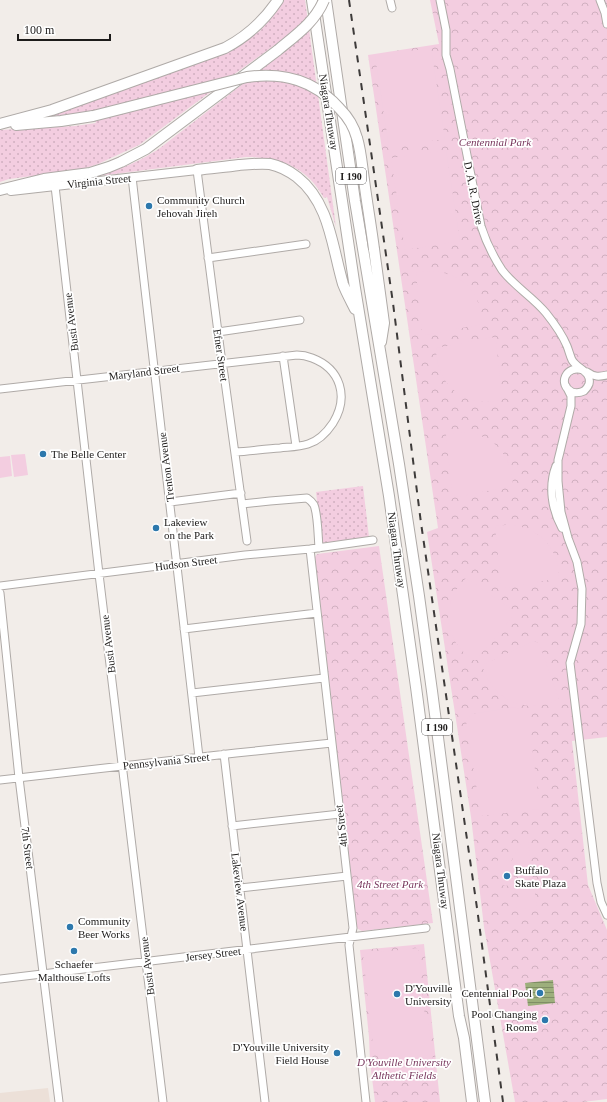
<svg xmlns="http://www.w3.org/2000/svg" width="607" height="1102" font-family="'Times New Roman',serif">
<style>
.built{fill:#ece0d8}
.grass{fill:url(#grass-dots)}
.park{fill:url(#park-crowns)}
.garden{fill:#f3cde0}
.water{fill:url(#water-rules)}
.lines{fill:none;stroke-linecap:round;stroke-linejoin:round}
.minor-casing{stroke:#afaaa7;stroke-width:9}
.major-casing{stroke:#afaaa7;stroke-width:10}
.highway-casing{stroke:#afaaa7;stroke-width:12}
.minor{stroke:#fff;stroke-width:7}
.major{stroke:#fff;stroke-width:8}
.highway{stroke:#fff;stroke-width:10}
.rail{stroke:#3e3b3a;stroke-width:2;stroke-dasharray:7 7;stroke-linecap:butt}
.highway-bridge-casing{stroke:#afaaa7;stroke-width:12;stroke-linecap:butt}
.highway-bridge{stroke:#fff;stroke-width:10}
.poi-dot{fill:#2d78ac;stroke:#fff;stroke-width:1.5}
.labels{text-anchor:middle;stroke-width:3.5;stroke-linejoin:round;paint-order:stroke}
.shield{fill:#fff;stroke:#615f5f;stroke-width:1}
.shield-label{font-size:10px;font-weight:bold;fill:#1d1b1a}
.street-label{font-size:11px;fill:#1d1b1a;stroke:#fff}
.park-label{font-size:11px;font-style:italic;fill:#79385e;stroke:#fff}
.poi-label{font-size:11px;fill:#1d1b1a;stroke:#fff;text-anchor:start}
</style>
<defs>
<pattern id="grass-dots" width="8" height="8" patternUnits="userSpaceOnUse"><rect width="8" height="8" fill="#f3cde0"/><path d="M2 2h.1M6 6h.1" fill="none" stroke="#d0afc0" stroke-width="1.8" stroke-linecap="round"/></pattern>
<pattern id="park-crowns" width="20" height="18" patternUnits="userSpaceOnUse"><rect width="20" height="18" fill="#f3cde0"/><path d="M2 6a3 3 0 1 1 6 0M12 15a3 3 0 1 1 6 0" fill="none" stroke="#d0afc0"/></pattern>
<pattern id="water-rules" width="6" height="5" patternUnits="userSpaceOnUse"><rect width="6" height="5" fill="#9daf7c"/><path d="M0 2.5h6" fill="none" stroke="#7f8e65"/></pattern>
</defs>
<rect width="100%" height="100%" fill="#f2ede9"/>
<path class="built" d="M48 1088 50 1102H0V1093Z"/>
<path class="grass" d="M284 0H305L336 227 327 197 324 198C307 167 280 157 246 157L91 177C118 170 136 164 160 148L266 66 281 52 276 44 240 70 139 145 98 164 79 170 9 179 0 182V130L75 126 96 123 92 112 61 116 41 118 234 47 260 31 273 16Z
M363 486 369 537 322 543 316 492Z"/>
<path class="park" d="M430 0H607V737L572 741 588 885 607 930V1099L583 1102H515L484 927 471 817 427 532 438 528 368 55 439 44Z
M379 546 433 923 362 931 358 929 357 927 315 557 317 554Z
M424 944 440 1102H375L370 1062 369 1037 360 950Z"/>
<path class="garden" d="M431 48 445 139 389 147 375 56Z
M446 150 460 241 405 250 391 158Z
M428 271C460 271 482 292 482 324L426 335 422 332 416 273Z
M492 337 496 341 502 400C466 409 436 386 436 348Z
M458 432C491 432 512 453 513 486L457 497 452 493 446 435Z
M25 454 28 475 14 477 11 455Z
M10 456 12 476 0 478V457Z
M505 525C537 525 559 546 559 578L506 588 501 585 495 526Z
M466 578 513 610V616L475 661C443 641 439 604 466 578Z
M534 641 539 643 559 699C526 716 492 700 482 665Z
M516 707 528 715 540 809 481 816 466 721 471 714Z
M522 841H528L537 909C529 911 524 908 516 907L514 902 522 894 520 890 515 889V883L522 878 521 874 516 872 510 884 506 886 502 885 500 882 497 862 498 860 502 858 511 862Z
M418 948 425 1018H428L435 1076 385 1081 381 1054 374 1055 363 954Z"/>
<path class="water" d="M553 980 555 1003 528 1006 525 983Z"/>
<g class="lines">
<g class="minor-casing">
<path id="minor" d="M390 0 392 8
M440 0 446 30V55L450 69 481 226C486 242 493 256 502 270 515 287 533 297 546 313 554 323 562 334 567 346 569 351 570 356 572 360 577 369 592 371 589 384 588 387 586 389 584 391 580 393 576 393 572 392 557 385 566 364 583 370
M600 0 605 13 607 24
M197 170 222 363 224 374 247 541
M132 177 199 757
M55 186 99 574 163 1102
M208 258 306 244
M218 332 300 320
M283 356 296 446
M587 372C594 377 599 377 607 375
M566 386 571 396V406L560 452 558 460V481L561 512 568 538 577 562 582 589 581 624 570 663 597 883 601 902 607 915
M0 389 297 355C302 355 307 356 312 358 341 369 349 397 333 423 327 432 318 441 308 444 299 447 289 447 280 448 265 449 250 451 235 452
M556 466C548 486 552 510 562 528
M170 502 241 493
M242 504 270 501 307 498C310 500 312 502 314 505 318 515 318 536 319 548
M310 549 353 928 349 945 366 1102
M0 586 245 555 310 549 373 540
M0 593 19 778 59 1102
M184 629 317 613
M192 693 324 678
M224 754 247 950 265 1102
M0 780 236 753 332 743
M232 826 340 814
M240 888 347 876
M0 979 426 928"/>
</g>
<g class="major-casing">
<path id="major" d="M11 191 197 170"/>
</g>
<g class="highway-casing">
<path id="highway" d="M312 0 355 288 389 496 416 687 459 1016 464 1038 472 1102
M326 0 355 201 399 464 419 596 432 691 485 1102
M0 124 52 110 225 48C248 36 264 21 278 0
M16 125 61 121 93 116
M197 170C211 168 225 167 239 165 250 164 260 163 270 164 280 166 289 171 297 177 330 203 332 247 343 284 346 292 351 301 355 309
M0 190 44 179 90 173 109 167 121 162 146 149 278 50
M374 249 384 323 381 342"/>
</g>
<use href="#minor" class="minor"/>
<use href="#major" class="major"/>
<use href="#highway" class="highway"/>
<path class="rail" d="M349 0 393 303 421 523 477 908 503 1102"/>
<g class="highway-bridge-casing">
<path id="highway-bridge" d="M278 50C296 35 315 22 324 0
M93 116 247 77C284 72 315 80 340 109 348 117 354 127 357 138 361 151 362 166 364 180 367 203 371 226 374 249"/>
</g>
<use href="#highway-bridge" class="highway-bridge"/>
</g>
<g class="poi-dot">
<circle cx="149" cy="206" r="4"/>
<circle cx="43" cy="454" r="4"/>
<circle cx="156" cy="528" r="4"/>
<circle cx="507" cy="876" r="4"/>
<circle cx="70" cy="927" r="4"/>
<circle cx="74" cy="951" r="4"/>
<circle cx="540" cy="993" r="4"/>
<circle cx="397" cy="994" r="4"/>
<circle cx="545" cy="1020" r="4"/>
<circle cx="337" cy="1053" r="4"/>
</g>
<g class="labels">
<g class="shield">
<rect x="336" y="168" width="30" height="16" rx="3"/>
<rect x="422" y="719" width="30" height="16" rx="3"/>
</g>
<g class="shield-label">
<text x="351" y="180">I 190</text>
<text x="437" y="731">I 190</text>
</g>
<g class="street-label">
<text transform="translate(329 112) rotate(81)" y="4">Niagara Thruway</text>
<text transform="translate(99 181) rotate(-6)" y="4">Virginia Street</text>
<text transform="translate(474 193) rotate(79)" y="4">D. A. R. Drive</text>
<text transform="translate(71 322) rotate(-97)" y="4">Busti Avenue</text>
<text transform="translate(221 355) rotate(82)" y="4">Efner Street</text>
<text transform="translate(144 372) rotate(-7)" y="4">Maryland Street</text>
<text transform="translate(166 467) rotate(-97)" y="4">Trenton Avenue</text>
<text transform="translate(397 550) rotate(82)" y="4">Niagara Thruway</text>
<text transform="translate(186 563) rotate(-7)" y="4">Hudson Street</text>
<text transform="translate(108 644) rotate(-97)" y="4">Busti Avenue</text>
<text transform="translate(166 761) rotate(-6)" y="4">Pennsylvania Street</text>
<text transform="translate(341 826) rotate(-97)" y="4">4th Street</text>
<text transform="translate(28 848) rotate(83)" y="4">7th Street</text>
<text transform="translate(441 871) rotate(83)" y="4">Niagara Thruway</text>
<text transform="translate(240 892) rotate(83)" y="4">Lakeview Avenue</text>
<text transform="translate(213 954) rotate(-7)" y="4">Jersey Street</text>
<text transform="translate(147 966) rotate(-97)" y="4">Busti Avenue</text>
</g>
<g class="park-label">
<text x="495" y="146">Centennial Park</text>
<text x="390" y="888">4th Street Park</text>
<text x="404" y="1066">D'Youville University<tspan x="404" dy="13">Althetic Fields</tspan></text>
</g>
<g class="poi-label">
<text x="157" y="204">Community Church<tspan x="157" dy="13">Jehovah Jireh</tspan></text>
<text x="51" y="458">The Belle Center</text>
<text x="164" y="526">Lakeview<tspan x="164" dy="13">on the Park</tspan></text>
<text x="515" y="874">Buffalo<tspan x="515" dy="13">Skate Plaza</tspan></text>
<text x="78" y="925">Community<tspan x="78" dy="13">Beer Works</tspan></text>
<text x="74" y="968" text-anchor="middle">Schaefer<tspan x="74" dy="13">Malthouse Lofts</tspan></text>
<text x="405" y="992">D'Youville<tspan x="405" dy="13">University</tspan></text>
<text x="532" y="997" text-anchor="end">Centennial Pool</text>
<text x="537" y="1018" text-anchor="end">Pool Changing<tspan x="537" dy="13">Rooms</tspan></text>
<text x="329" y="1051" text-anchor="end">D'Youville University<tspan x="329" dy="13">Field House</tspan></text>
</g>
</g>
<path d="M18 34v6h92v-6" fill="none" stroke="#1d1b1a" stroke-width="2"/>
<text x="24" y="34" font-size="12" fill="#1d1b1a" stroke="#ffffff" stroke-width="3" paint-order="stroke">100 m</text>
</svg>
